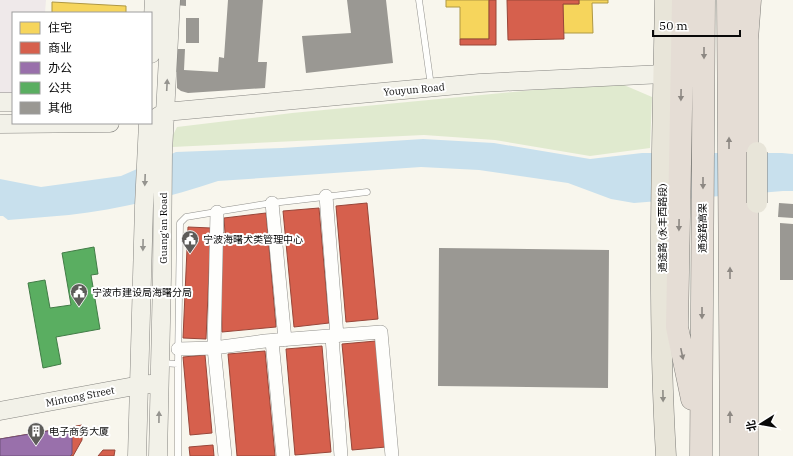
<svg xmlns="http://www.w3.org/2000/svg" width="793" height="456" font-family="'IBM Plex Serif','Noto Sans SC',serif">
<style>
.industrial{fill:#efe9ea}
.green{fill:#e0eacf}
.water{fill:#c8e0ed}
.homes{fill:#f6d55c;stroke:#af9843}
.shops{fill:#d6604d;stroke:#984639}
.offices{fill:#9970ab;stroke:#6e517a}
.public{fill:#5aae61;stroke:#427c47}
.building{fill:#9a9893}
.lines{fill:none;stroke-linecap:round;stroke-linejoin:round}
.lane-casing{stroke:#91908c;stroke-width:7}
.street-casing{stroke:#91908c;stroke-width:14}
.secondary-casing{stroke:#878682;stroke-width:19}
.primary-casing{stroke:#7e7d79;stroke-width:21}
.highway-casing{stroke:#7e7d79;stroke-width:23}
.lane{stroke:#fefefc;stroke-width:6}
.street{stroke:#fefefc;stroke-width:13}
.secondary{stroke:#f2f1e8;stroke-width:18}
.primary{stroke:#e8e5d9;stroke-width:20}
.highway{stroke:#e5ddd5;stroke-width:22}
.primary-bridge-casing{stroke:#7e7d79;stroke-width:21;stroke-linecap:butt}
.primary-bridge{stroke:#e8e5d9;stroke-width:20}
.oneway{fill:#8d8883}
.oneway2{fill:#95948f}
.oneway3{fill:#8f8d86}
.labels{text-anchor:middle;stroke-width:4;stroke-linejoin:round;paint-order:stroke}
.street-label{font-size:10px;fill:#090909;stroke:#fff}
.poi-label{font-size:10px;fill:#090909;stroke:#fff;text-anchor:start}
</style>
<rect width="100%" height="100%" fill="#f8f6ed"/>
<path class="industrial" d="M0 0H46L45 13H13V97H0Z"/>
<path class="green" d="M617 82 652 97 650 148 590 156 495 140 424 135 172 147 171 139 177 127 292 113Z"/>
<path class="water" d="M423 139 494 143 590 159 642 153H782L793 154V191H783L634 203 611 199 568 183 479 170 421 167 218 181C171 197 120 209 69 215 49 217 29 218 8 220L3 216H0V179L41 187 121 176 176 152 282 148Z"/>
<path class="homes" d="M446 0H489V39H460V7H446Z
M579 0H608V3H592L593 33H563V4H579Z
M52 2 126 6V13H52Z"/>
<path class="shops" d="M489 0H496V45H460V39H489Z
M507 0H579V4H563L564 39 508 40Z
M367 203 378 319 346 322 336 206Z
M319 208 329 323 294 327 283 211Z
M266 213 276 327 222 332 220 233H225L224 218Z
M188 227 211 228 206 339 183 338Z
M376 341 386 447 352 450 342 344Z
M322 346 331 452 295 455 286 349Z
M265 351 275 456H237L228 354Z
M205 355 212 433 190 435 183 357Z
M82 425V440L73 456H0V439Z
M213 445 214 456H190L189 447Z
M103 450H115L114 456H98Z"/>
<path class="offices" d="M72 427V454L70 456H0V439Z"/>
<path class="public" d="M94 247 98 274 91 275 100 329 56 337 61 364 43 368 28 283 45 280 50 308 71 305 62 253Z"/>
<path class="building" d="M175 0H186V6L175 5Z
M228 0H263L258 62H267L265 88 188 93 181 91 177 88V72L170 71 171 49H185L184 70 218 72 219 57 224 58Z
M347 0H386L393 63 306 73 302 36 351 33Z
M186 18H199V43H186Z
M779 203 793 204V218L778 217Z
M780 223 793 224V280H780Z
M439 248 609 250 608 388 438 386Z"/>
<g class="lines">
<g class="lane-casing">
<path id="lane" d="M419 0 431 86
M162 363 178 364V456
M178 364 180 223 186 217 222 211 272 203 367 192"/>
</g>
<g class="street-casing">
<path id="street" d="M326 196 337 336
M272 203 285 340
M217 212 214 348 225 456
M332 337 341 456
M272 341 283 456
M178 349 214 348 265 341 381 332 392 456"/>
</g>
<g class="secondary-casing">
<path id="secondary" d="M151 54 154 0
M0 102H13
M151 121 165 112 480 83 663 74
M0 124 110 123
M0 411 140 385 151 384
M137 456 144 206 148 123
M158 456 162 277 163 152 171 0"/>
</g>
<g class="primary-casing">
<path id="primary" d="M665 0C662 152 657 304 666 456"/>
</g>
<g class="highway-casing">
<path id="highway" d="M683 0 677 327 692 399
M728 0 731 456
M701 456 704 0
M747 456V40L750 0"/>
</g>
<use href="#lane" class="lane"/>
<use href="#street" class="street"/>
<use href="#secondary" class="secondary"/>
<use href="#primary" class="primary"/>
<use href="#highway" class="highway"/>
<g class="primary-bridge-casing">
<path id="primary-bridge" d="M757 152V203"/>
</g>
<use href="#primary-bridge" class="primary-bridge"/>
</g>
<defs><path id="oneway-solid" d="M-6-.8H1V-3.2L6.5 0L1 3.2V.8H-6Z"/></defs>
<g class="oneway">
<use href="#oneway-solid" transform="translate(704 53) rotate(90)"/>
<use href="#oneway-solid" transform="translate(681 95) rotate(91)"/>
<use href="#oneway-solid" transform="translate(729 143) rotate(-90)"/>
<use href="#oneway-solid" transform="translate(703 183) rotate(90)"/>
<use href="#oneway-solid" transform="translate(679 225) rotate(91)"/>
<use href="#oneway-solid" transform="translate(730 273) rotate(-90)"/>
<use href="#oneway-solid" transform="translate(702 313) rotate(90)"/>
<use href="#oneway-solid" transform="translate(682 354) rotate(78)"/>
<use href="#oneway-solid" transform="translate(730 417) rotate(-90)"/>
</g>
<g class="oneway2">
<use href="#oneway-solid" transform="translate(167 85) rotate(-87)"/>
<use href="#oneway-solid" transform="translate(145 180) rotate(92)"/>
<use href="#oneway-solid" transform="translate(143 245) rotate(91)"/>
<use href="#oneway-solid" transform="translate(159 417) rotate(-89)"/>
</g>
<use class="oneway3" href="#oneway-solid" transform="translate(663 396) rotate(89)"/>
<defs>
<g id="civic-pin" transform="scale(0.9)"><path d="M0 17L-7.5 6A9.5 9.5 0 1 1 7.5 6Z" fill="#5d5c59" stroke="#fff"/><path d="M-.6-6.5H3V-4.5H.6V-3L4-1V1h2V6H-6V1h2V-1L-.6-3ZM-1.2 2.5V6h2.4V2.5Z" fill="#fff"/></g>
<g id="building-pin" transform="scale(0.9)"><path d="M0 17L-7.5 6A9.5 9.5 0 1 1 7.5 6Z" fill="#5d5c59" stroke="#fff"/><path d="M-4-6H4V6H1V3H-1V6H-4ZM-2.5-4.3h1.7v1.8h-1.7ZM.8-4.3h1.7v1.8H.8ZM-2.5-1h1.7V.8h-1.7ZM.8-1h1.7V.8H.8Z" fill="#fff"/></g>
</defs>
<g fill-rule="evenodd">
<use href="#civic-pin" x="190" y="239"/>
<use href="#civic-pin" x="79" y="292"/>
<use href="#building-pin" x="36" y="431"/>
</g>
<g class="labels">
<g class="street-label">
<text transform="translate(414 89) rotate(-5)" y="4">Youyun Road</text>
<text transform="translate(163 228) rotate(-90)" y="4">Guang'an Road</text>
<text transform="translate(662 228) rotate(-90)" y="4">通途路 (永丰西路段)</text>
<text transform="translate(702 228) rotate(-90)" y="4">通途路高架</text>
<text transform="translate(80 396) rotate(-11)" y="4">Mintong Street</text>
</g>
<g class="poi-label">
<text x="203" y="243">宁波海曙犬类管理中心</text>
<text x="92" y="296">宁波市建设局海曙分局</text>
<text x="49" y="435">电子商务大厦</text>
</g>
</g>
<rect x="12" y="12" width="140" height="112" fill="#ffffff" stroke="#9d9d9d"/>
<rect x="20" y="22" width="20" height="12" fill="#f6d55c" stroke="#9d9d9d"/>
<text x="48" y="32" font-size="12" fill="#090909">住宅</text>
<rect x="20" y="42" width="20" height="12" fill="#d6604d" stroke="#9d9d9d"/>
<text x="48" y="52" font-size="12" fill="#090909">商业</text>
<rect x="20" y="62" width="20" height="12" fill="#9970ab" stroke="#9d9d9d"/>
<text x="48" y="72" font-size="12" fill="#090909">办公</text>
<rect x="20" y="82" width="20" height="12" fill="#5aae61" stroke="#9d9d9d"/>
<text x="48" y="92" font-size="12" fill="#090909">公共</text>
<rect x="20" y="102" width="20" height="12" fill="#9a9893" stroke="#9d9d9d"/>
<text x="48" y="112" font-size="12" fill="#090909">其他</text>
<g transform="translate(761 424) rotate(259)" stroke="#ffffff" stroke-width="3" paint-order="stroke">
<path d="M0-3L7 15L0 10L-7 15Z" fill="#090909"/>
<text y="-6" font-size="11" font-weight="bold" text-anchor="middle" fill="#090909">北</text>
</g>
<path d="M653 30v6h87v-6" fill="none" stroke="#090909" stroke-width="2"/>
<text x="659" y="30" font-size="12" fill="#090909" stroke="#ffffff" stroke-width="3" paint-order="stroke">50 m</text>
</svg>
